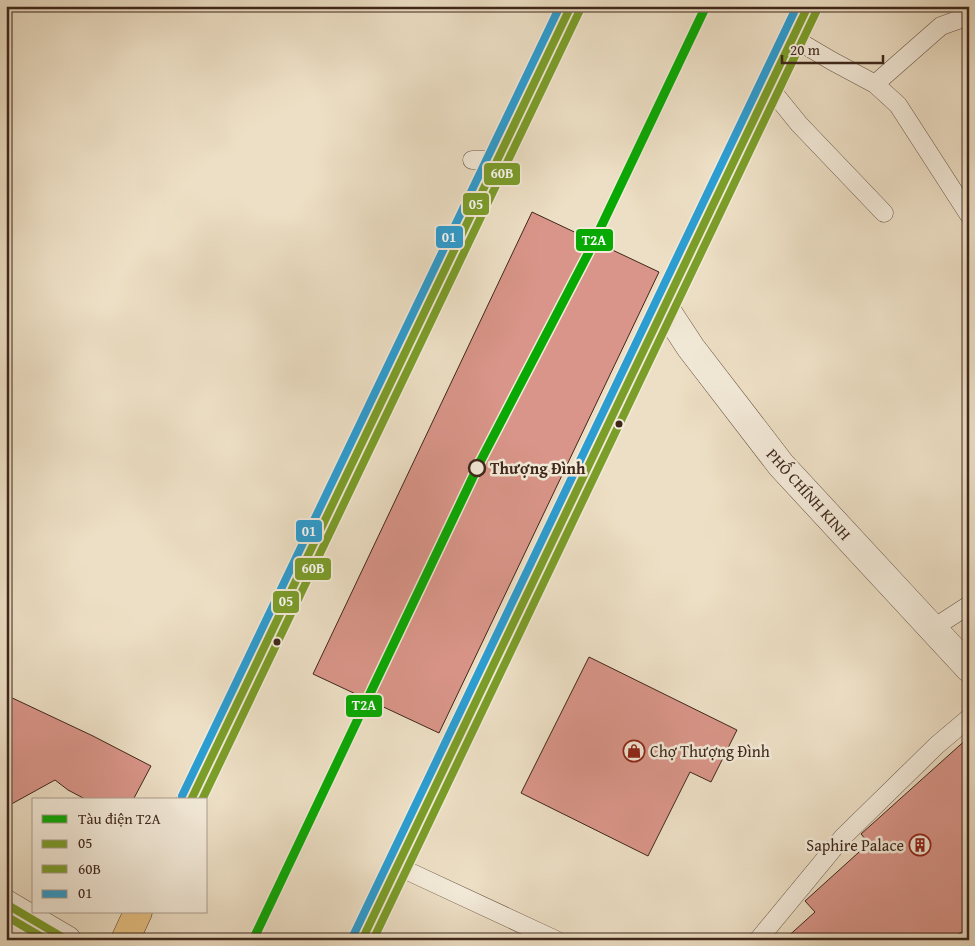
<svg xmlns="http://www.w3.org/2000/svg" width="975" height="946" font-family="'Gentium Book Plus',serif">
<style>
.building{fill:#d99589;stroke:#3e271a}
.lines{fill:none;stroke-linecap:round;stroke-linejoin:round}
.service-casing{stroke:#6a5545;stroke-width:19}
.minor-casing{stroke:#6a5545;stroke-width:29}
.tertiary-casing{stroke:#6a5545;stroke-width:29}
.primary-casing{stroke:#3e271a;stroke-width:29}
.service{stroke:#f3ead9;stroke-width:18}
.minor{stroke:#f3ead9;stroke-width:28}
.tertiary{stroke:#f3ead9;stroke-width:28}
.primary{stroke:#e6c082;stroke-width:28}
.bus-1-casing{stroke:#f3ead9;stroke-width:11}
.bus-2-casing{stroke:#f3ead9;stroke-width:11}
.bus-3-casing{stroke:#f3ead9;stroke-width:11}
.bus-1{stroke:#7b9d29;stroke-width:8}
.bus-2{stroke:#7b9d29;stroke-width:8}
.bus-3{stroke:#2c9dd1;stroke-width:8}
.metro-1-casing{stroke:#f3ead9;stroke-width:12}
.metro-1{stroke:#09a904;stroke-width:9}
.bus-dot{fill:#3e271a;stroke:#f3ead9;stroke-width:2}
.stop-dot{fill:#f3ead9;stroke:#3e271a;stroke-width:2.5}
.labels{text-anchor:middle;stroke-width:5;stroke-linejoin:round;paint-order:stroke}
.stop-label{font-size:16px;font-weight:bold;fill:#3e271a;stroke:#f3ead9;text-anchor:start}
.street-label{font-size:16px;fill:#3e271a;stroke:#f3ead9}
.poi-label{font-size:16px;fill:#3e271a;stroke:#f3ead9;text-anchor:start}
.line-badge{stroke:#f3ead9;stroke-width:2}
.badge-label{font-size:14px;text-anchor:middle;font-weight:bold;fill:#fff}
</style>
<rect width="100%" height="100%" fill="#eddfc5"/>
<filter id="stains"><feTurbulence type="fractalNoise" baseFrequency=".004" numOctaves="4"/><feColorMatrix values="0 0 0 0 .2 0 0 0 0 .09 0 0 0 0 .02 0 0 0 .5 -.17"/></filter>
<radialGradient id="worn" r=".72"><stop offset=".6" stop-color="#630" stop-opacity="0"/><stop offset="1" stop-color="#630" stop-opacity=".3"/></radialGradient>
<path class="building" d="M532 212 659 272 439 733 313 674Z
M589 657 737 730 711 782 690 772 648 856 521 793Z
M6 695 93 736 151 766 133 800H87L68 790 55 780 6 807Z
M969 737V929L958 934 956 940H784L815 912 805 901 869 843 861 834Z"/>
<g class="lines">
<g class="service-casing">
<path id="service" d="M793 38 832 61 875 84 898 105 969 215
M875 84 941 26 969 16
M769 87 799 124 884 213
M472 160H497
M932 629 969 605
M397 866 556 940
M758 940 843 837 937 745 969 718
M967 940 969 939"/>
</g>
<g class="minor-casing">
<path id="minor" d="M664 307 691 348 781 465 969 668"/>
</g>
<g class="tertiary-casing">
<path id="tertiary" d="M6 904 67 940"/>
</g>
<g class="primary-casing">
<path id="primary" d="M191 800 571 6
M125 940 138 912
M362 940 808 6"/>
</g>
<use href="#service" class="service"/>
<use href="#minor" class="minor"/>
<use href="#tertiary" class="tertiary"/>
<use href="#primary" class="primary"/>
<g class="bus-1-casing">
<path id="bus-1" d="M191 800 571 6
M6 904 67 940
M362 940 808 6"/>
</g>
<g class="bus-2-casing">
<path id="bus-2" d="M202 800 580 10
M6 916 47 940
M373 940 817 10"/>
</g>
<g class="bus-3-casing">
<path id="bus-3" d="M182 796 560 6
M353 936 797 6"/>
</g>
<use href="#bus-1" class="bus-1"/>
<use href="#bus-2" class="bus-2"/>
<use href="#bus-3" class="bus-3"/>
<g class="metro-1-casing">
<path id="metro-1" d="M253 940 480 462 588 254 706 6"/>
</g>
<use href="#metro-1" class="metro-1"/>
</g>
<defs>
<g id="shop-ring" transform="scale(1.125)"><circle r="9.5" fill="#f3ead9" stroke="#8f2418" stroke-width="1.5"/><path d="M-5-2.5h2.3a2.7 3.5 0 0 1 5.4 0H5L5.5 6h-11ZM-1.5-2.5h3a1.5 2.3 0 0 0-3 0Z" fill="#8f2418"/></g>
<g id="building-ring" transform="scale(1.125)"><circle r="9.5" fill="#f3ead9" stroke="#8f2418" stroke-width="1.5"/><path d="M-4-6H4V6H1V3H-1V6H-4ZM-2.5-4.3h1.7v1.8h-1.7ZM.8-4.3h1.7v1.8H.8ZM-2.5-1h1.7V.8h-1.7ZM.8-1h1.7V.8H.8Z" fill="#8f2418"/></g>
</defs>
<g fill-rule="evenodd">
<use href="#shop-ring" x="634" y="751"/>
<use href="#building-ring" x="920" y="845"/>
</g>
<g class="bus-dot">
<circle cx="619" cy="424" r="4.5"/>
<circle cx="277" cy="642" r="4.5"/>
</g>
<circle class="stop-dot" cx="477" cy="468" r="8"/>
<g class="labels">
<g class="stop-label">
<text x="490" y="474">Thượng Đình</text>
</g>
<g class="street-label">
<text transform="translate(809 494) rotate(48)" y="6">PHỐ CHÍNH KINH</text>
</g>
<g class="poi-label">
<text x="650" y="757">Chợ Thượng Đình</text>
<text x="904" y="851" text-anchor="end">Saphire Palace</text>
</g>
</g>
<g class="line-badge">
<rect x="483" y="162" width="38" height="24" rx="5" fill="#7b9d29"/>
<rect x="462" y="192" width="28" height="24" rx="5" fill="#7b9d29"/>
<rect x="435" y="225" width="29" height="24" rx="5" fill="#2c9dd1"/>
<rect x="575" y="228" width="39" height="24" rx="5" fill="#09a904"/>
<rect x="295" y="519" width="28" height="24" rx="5" fill="#2c9dd1"/>
<rect x="294" y="557" width="38" height="24" rx="5" fill="#7b9d29"/>
<rect x="272" y="590" width="28" height="24" rx="5" fill="#7b9d29"/>
<rect x="345" y="694" width="38" height="24" rx="5" fill="#09a904"/>
</g>
<g class="badge-label">
<text x="502" y="178">60B</text>
<text x="476" y="209">05</text>
<text x="449" y="242">01</text>
<text x="594" y="245">T2A</text>
<text x="309" y="536">01</text>
<text x="313" y="573">60B</text>
<text x="286" y="606">05</text>
<text x="364" y="710">T2A</text>
</g>
<rect width="975" height="946" fill="none" stroke="#eddfc5" stroke-width="25"/>
<rect x="8" y="8" width="960" height="931" fill="none" stroke="#3e271a" stroke-width="2.5"/>
<rect x="12" y="12" width="950" height="921" fill="none" stroke="#3e271a"/>
<rect x="32" y="798" width="175" height="115" fill="#f3ead9" stroke="#ab9c8d"/>
<rect x="42" y="815" width="25" height="8" fill="#09a904" stroke="#ab9c8d"/>
<text x="78" y="824" font-size="15" fill="#3e271a">Tàu điện T2A</text>
<rect x="42" y="840" width="25" height="8" fill="#7b9d29" stroke="#ab9c8d"/>
<text x="78" y="848" font-size="15" fill="#3e271a">05</text>
<rect x="42" y="865" width="25" height="8" fill="#7b9d29" stroke="#ab9c8d"/>
<text x="78" y="874" font-size="15" fill="#3e271a">60B</text>
<rect x="42" y="890" width="25" height="8" fill="#2c9dd1" stroke="#ab9c8d"/>
<text x="78" y="898" font-size="15" fill="#3e271a">01</text>
<path d="M782 55v8h101v-8" fill="none" stroke="#3e271a" stroke-width="2.5"/>
<text x="790" y="55" font-size="15" fill="#3e271a" stroke="#f3ead9" stroke-width="4" paint-order="stroke">20 m</text>
<rect width="100%" height="100%" filter="url(#stains)"/>
<rect width="100%" height="100%" fill="url(#worn)"/>
</svg>
